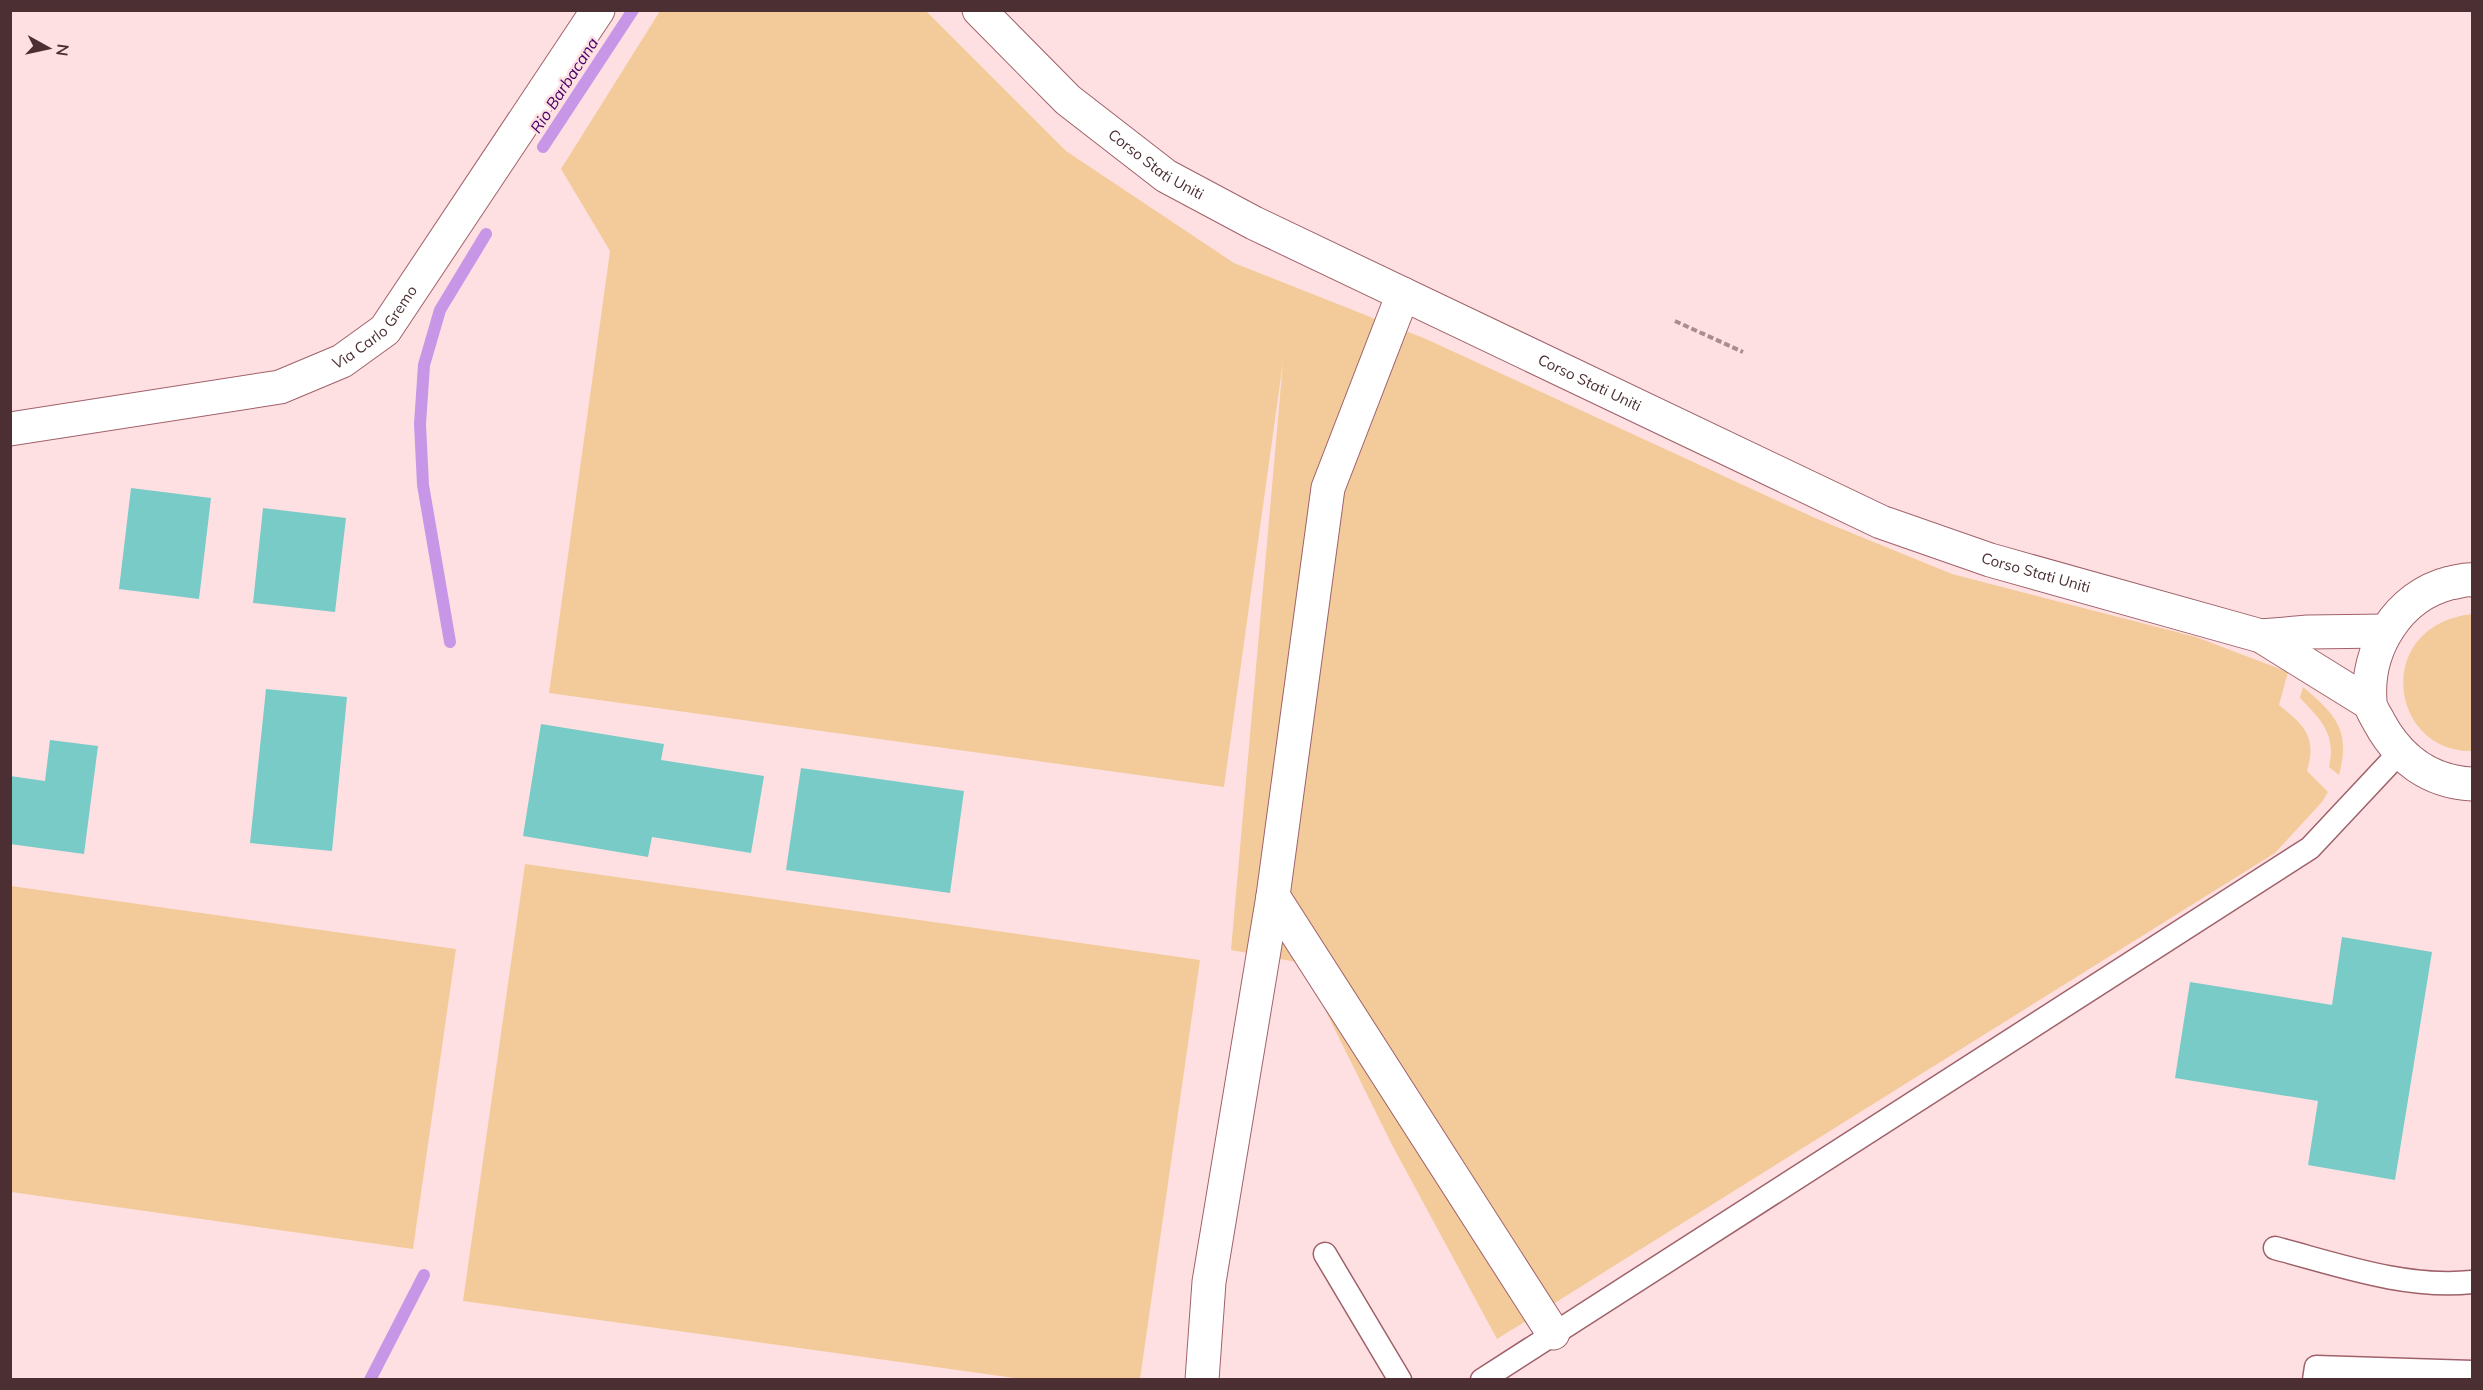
<svg xmlns="http://www.w3.org/2000/svg" width="2483" height="1390" font-family="Mulish,sans-serif">
<style>
.green{fill:#f3cb9a}
.lines{fill:none;stroke-linecap:round;stroke-linejoin:round}
.stream{stroke:#c896e7;stroke-width:12}
.building{fill:#78cbc7}
.service-casing{stroke:#9f6169;stroke-width:25}
.minor-casing{stroke:#9f6169;stroke-width:35}
.primary-casing{stroke:#9f6169;stroke-width:35}
.path{stroke:#a98c8f;stroke-width:4;stroke-dasharray:6 3;stroke-linecap:butt}
.service{stroke:#fff;stroke-width:22}
.minor{stroke:#fff;stroke-width:33}
.primary{stroke:#fff;stroke-width:33}
.labels{text-anchor:middle;stroke-width:5;stroke-linejoin:round;paint-order:stroke}
.street-label{font-size:15px;fill:#4b2f32;stroke:#fee0e3}
.water-label{font-size:16px;font-style:italic;fill:#490066;stroke:#fee0e3}
</style>
<rect width="100%" height="100%" fill="#fee0e3"/>
<path class="green" d="M660 11H926L1066 151 1234 263 1426 339 1815 518 1952 574 2196 637 2288 672 2279 705C2305 726 2317 737 2307 771L2328 792 2322 802 2275 853 1497 1339 1391 1143 1302 963 1231 950 1283 362 1224 787 549 693 610 251 561 169Z
M2472 614V751C2388 752 2373 625 2472 614Z
M2303 687C2336 715 2351 730 2339 775L2329 767C2336 734 2322 721 2300 698Z
M525 864 1200 960 1140 1379H1021L463 1301Z
M11 886 456 949 413 1249 11 1192Z"/>
<g class="lines">
<path class="stream" d="M543 147 633 10
M450 642 423 485 420 424 424 365 440 310 486 234
M370 1380 424 1275"/>
</g>
<path class="building" d="M131 488 211 498 199 599 119 589Z
M263 508 346 518 335 612 253 603Z
M266 689 347 697 332 851 250 843Z
M541 724 664 744 661 760 764 776 751 853 652 837 648 857 523 836Z
M50 740 98 746 84 854 10 844V776L45 781Z
M801 768 964 791 950 893 786 870Z
M2342 937 2432 952 2395 1180 2308 1165 2318 1101 2175 1078 2190 982 2332 1005Z"/>
<g class="lines">
<g class="service-casing">
<path id="service" d="M2275 1248C2339 1265 2406 1289 2472 1282
M1325 1254 1400 1380
M1482 1380 2310 848 2399 753
M2314 1380 2316 1367 2472 1372"/>
</g>
<g class="minor-casing">
<g id="minor">
<path id="s1" d="M979 10 1068 100 1166 176 1254 223 1881 522 1990 560 2261 636 2369 703"/>
<path id="s2" d="M10 429 280 387 342 361 385 330 598 10"/>
<path d="M2261 636 2308 632 2385 631"/>
<path d="M1273 896 1553 1333"/>
<path d="M1202 1380 1209 1282 1273 896 1328 488 1403 294"/>
</g>
</g>
<g class="primary-casing">
<path id="primary" d="M2472 580C2465 579 2458 582 2450 583 2398 596 2366 649 2370 701 2370 708 2376 716 2379 722 2399 759 2430 782 2472 784"/>
</g>
<path class="path" d="M1675 321 1743 352"/>
<use href="#service" class="service"/>
<use href="#minor" class="minor"/>
<use href="#primary" class="primary"/>
</g>
<g class="labels">
<g class="street-label">
<text dy="5" stroke="none"><textPath href="#s1" startOffset="236">Corso Stati Uniti</textPath></text>
<text dy="5" stroke="none"><textPath href="#s2" startOffset="388">Via Carlo Gremo</textPath></text>
<text dy="5" stroke="none"><textPath href="#s1" startOffset="722">Corso Stati Uniti</textPath></text>
<text dy="5" stroke="none"><textPath href="#s1" startOffset="1208">Corso Stati Uniti</textPath></text>
</g>
<g class="water-label">
<text transform="translate(564 85) rotate(-57)" y="6">Rio Barbacana</text>
</g>
</g>
<rect width="2483" height="1390" fill="none" stroke="#4b2f32" stroke-width="24"/>
<g transform="translate(48 48) rotate(98)" stroke="#fee0e3" stroke-width="4.5" paint-order="stroke">
<path d="M0-4.5L10 22L0 15L-10 22Z" fill="#4b2f32"/>
<text y="-9" font-size="16" font-weight="bold" text-anchor="middle" fill="#4b2f32">N</text>
</g>
</svg>
